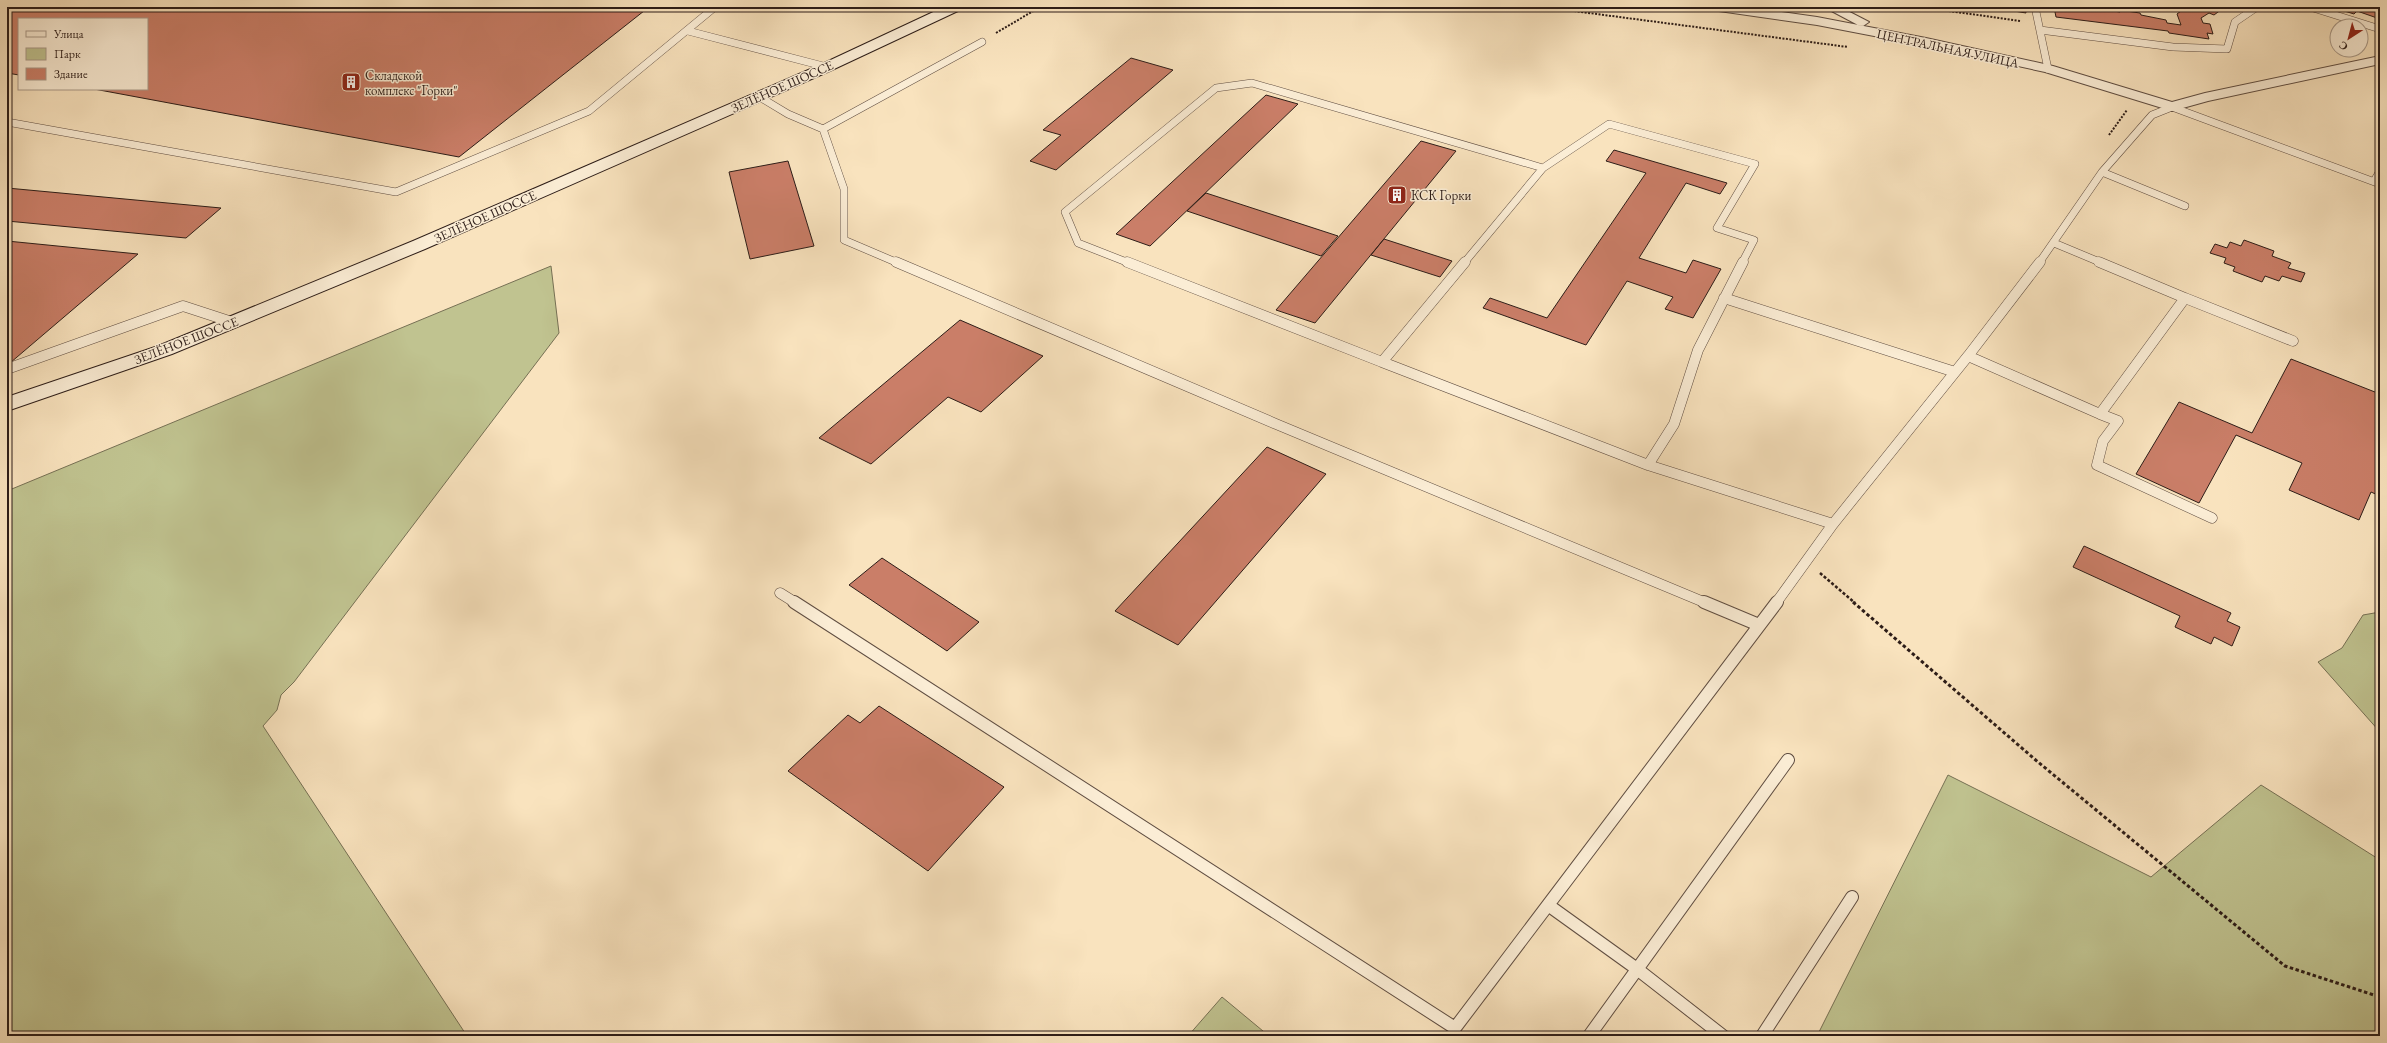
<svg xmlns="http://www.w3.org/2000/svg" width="2387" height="1043" font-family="'EB Garamond',serif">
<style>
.green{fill:#c0c390;stroke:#767054}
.building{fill:#ca7e68;stroke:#2d1d18}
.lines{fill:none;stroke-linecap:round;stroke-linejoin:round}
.service-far2-casing{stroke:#604e42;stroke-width:8}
.service-far1-casing{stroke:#604e42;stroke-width:11}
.service-casing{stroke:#604e42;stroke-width:14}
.minor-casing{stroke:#604e42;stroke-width:2}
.secondary-casing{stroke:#2d1d18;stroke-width:2}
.path-far2{stroke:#2d1d18;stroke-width:2;stroke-dasharray:2 1.5;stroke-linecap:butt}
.path-far1{stroke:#2d1d18;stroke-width:2.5;stroke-dasharray:3 2;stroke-linecap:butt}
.path{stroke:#2d1d18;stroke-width:3;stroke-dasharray:3.5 2.5;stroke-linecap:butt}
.service-far2{stroke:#fbedd5;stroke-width:7}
.service-far1{stroke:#fbedd5;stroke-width:10}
.service{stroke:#fbedd5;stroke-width:12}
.minor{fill:#fbedd5;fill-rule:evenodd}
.secondary{fill:#fbedd5;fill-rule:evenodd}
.labels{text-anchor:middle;stroke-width:3;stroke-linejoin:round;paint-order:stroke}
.far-street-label{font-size:13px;fill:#2d1d18;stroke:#fbedd5}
.far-poi-label{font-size:13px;fill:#2d1d18;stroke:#fbedd5;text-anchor:start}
</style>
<rect width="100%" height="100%" fill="#f9e3be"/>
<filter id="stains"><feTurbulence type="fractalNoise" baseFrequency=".005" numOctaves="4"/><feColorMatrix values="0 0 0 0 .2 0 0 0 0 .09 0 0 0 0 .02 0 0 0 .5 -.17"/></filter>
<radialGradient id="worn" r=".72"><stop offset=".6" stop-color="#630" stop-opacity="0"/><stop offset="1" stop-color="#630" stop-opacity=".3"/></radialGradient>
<path class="green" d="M551 266 559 333 294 682 281 695 277 710 263 726 467 1036H7V491Z
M2380 612V732L2318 662 2342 648 2363 615Z
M1948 775 2151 877 2261 785 2380 860V1036H1817Z
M1222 997 1269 1036H1188Z"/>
<path class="building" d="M14 7H649L459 157 94 89H147V19H19V75L7 73V11Z
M1993 7H2025L2026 13 2008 10Z
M2054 7H2087L2120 12 2119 10 2140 13 2141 15 2166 20 2167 23 2181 25 2177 14 2181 11 2170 7H2218L2222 9 2214 15 2209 13 2201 18 2203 23 2210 24 2213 34 2207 33 2209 39 2169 33 2168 31 2056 17Z
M2340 7H2380V19L2357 11 2354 14 2338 9Z
M1131 58 1173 70 1056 170 1030 161 1061 135 1043 130Z
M1266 95 1298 104 1150 246 1116 234Z
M1421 141 1456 151 1315 323 1276 310Z
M1614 150 1727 183 1720 194 1686 183 1639 258 1686 273 1693 260 1721 269 1693 318 1665 309 1673 297 1627 281 1586 345 1483 308 1490 298 1547 318 1646 173 1606 161Z
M788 161 814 246 750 259 729 172Z
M7 188 221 208 186 238 7 221Z
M1206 193 1338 236 1321 256 1187 211Z
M1384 239 1452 261 1440 277 1371 255Z
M2244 240 2274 251 2272 256 2291 263 2288 268 2305 273 2301 282 2282 276 2279 281 2265 276 2262 282 2233 271 2235 267 2224 263 2226 258 2210 253 2215 244 2227 248 2230 242 2241 246Z
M7 241 138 254 10 363H7Z
M960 320 1043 356 981 412 948 397 871 464 819 438Z
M2291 359 2380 394V496L2371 492 2359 520 2289 490 2302 463 2236 435 2199 503 2136 474 2179 402 2252 433Z
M1267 447 1326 474 1178 645 1115 611Z
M2084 546 2231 613 2227 621 2240 627 2232 646 2214 637 2211 644 2175 627 2180 616 2073 567Z
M882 558 979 622 947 651 849 585Z
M879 706 1004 787 928 871 788 771 848 715 860 723Z"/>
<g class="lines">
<g class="service-far2-casing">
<path id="service-far2" d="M2035 7 2048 69
M2310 7 2380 29
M2040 30 2173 47 2227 49 2235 22 2257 7
M688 31 827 67
M758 96 788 114 823 129 844 189V240L898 263
M7 122 396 192 589 111 715 7
M823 129 982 42
M1543 168 1609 124 1755 164 1717 228 1754 240 1742 263
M2102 172 2185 206
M2374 181 2380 171
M2054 243 2102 263
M1129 263 1078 243 1065 212 1216 88 1252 83 1543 168 1464 263
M2039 263 2102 172 2152 115 2172 107 2380 184"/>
</g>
<g class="service-far1-casing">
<path id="service-far1" d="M896 262 1276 424 1706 603
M1127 262 1382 362
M1724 298 1955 372
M2185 298 2293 341
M1968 356 2100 414 2185 298 2099 262
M1382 362 1648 465 1833 524
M1382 362 1465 262
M7 369 183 306 232 322
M2100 414 2118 421 2103 441 2097 465 2212 518
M1648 465 1674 424 1698 350 1743 262
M780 593 796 603
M1776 603 1833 524 1968 356 2040 262"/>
</g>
<g class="service-casing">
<path id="service" d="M794 602 1455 1028 1777 602
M1704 602 1759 625
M1548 905 1637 969 1723 1036
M1589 1036 1788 760
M1762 1036 1852 897"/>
</g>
<g class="minor-casing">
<path id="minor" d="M1713 7H1746L1817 17 1926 38 2053 66 2172 102 2205 93 2380 56V64L2208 101 2172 111 2045 72 1926 46 1817 25 1719 11Z
M1824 7H1840L1869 22 1863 26 1858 25Z"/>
</g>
<g class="secondary-casing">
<path id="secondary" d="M944 7H962L960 10 832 70 425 249 172 354 7 411V397L158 346 413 241 822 64Z"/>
</g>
<path class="path-far2" d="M1543 7 1848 47
M1921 7 2020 21
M996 33 1040 7
M2109 135 2127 110"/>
<path class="path-far1" d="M1820 573 1855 603"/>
<path class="path" d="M1853 602 2038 762 2285 966 2380 997"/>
<use href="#service-far2" class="service-far2"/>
<use href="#service-far1" class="service-far1"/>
<use href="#service" class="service"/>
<use href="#minor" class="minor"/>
<use href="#secondary" class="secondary"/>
</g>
<defs>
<g id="building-square" transform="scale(1)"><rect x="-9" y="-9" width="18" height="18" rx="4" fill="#8f2418" stroke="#fbedd5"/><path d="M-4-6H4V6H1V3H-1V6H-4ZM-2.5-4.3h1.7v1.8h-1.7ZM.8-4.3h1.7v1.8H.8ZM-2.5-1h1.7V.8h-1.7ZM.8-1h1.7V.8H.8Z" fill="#fff"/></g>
</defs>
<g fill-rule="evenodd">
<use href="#building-square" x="351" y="82"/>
<use href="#building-square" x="1397" y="195"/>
</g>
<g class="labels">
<g class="far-street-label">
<text transform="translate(1948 48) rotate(12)" y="5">ЦЕНТРАЛЬНАЯ УЛИЦА</text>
<text transform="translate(782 86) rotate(-24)" y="5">ЗЕЛЁНОЕ ШОССЕ</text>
<text transform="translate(485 216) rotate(-24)" y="5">ЗЕЛЁНОЕ ШОССЕ</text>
<text transform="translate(186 340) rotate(-21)" y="5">ЗЕЛЁНОЕ ШОССЕ</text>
</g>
<g class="far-poi-label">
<text x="365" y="80">Складской<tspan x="365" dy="15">комплекс "Горки"</tspan></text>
<text x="1411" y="200">КСК Горки</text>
</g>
</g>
<rect width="2387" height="1043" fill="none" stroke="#f9e3be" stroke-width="24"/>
<rect x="8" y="8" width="2371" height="1027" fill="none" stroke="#2d1d18" stroke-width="2"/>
<rect x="12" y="12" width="2363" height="1019" fill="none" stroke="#2d1d18"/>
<rect x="18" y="18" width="130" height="72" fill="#fbedd5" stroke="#a99a89"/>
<rect x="26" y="31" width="20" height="6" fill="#fbedd5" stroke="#a99a89"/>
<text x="54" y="38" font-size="12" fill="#2d1d18">Улица</text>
<rect x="26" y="48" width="20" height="12" fill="#c0c390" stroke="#a99a89"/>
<text x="54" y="58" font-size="12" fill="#2d1d18">Парк</text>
<rect x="26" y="68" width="20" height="12" fill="#ca7e68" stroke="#a99a89"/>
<text x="54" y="78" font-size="12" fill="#2d1d18">Здание</text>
<g transform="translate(2349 38) rotate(216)"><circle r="19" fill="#fbedd5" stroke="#a99a89"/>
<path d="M0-3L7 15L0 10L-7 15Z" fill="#8f2418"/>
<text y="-6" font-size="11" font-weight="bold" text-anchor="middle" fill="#2d1d18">С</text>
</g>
<rect width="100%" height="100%" filter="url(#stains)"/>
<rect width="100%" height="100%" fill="url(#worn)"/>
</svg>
